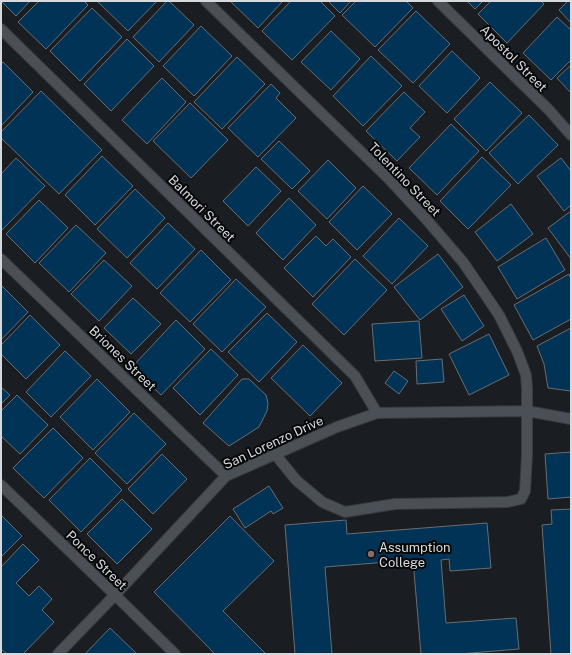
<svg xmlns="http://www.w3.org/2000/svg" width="572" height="655" font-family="'Public Sans',sans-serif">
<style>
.building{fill:#035;stroke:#686d73}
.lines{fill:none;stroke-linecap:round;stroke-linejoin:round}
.minor-casing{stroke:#373a3e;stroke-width:12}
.minor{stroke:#4a5055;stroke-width:10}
.education-dot{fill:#8d6e63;stroke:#06080a;stroke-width:1.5}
.labels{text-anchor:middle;stroke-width:4;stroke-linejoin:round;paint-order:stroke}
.street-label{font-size:13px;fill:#d7dadd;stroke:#06080a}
.poi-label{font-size:13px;fill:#d7dadd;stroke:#06080a;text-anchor:start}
</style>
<rect width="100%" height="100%" fill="#1a1e22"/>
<path class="building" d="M1 1H30L16 16Z
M39 1H84L88 5 46 49 18 22Z
M99 1H157L128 31 98 2Z
M167 1H169L194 25 159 62 133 37Z
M230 1H283L258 28Z
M291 1H320L335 16 292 60 262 31Z
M328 1H351L340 13Z
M356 1H406L413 8 375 47 342 15Z
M467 1H483L475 9Z
M491 1H541L544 4 507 43 478 14Z
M568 1H571V23L559 10Z
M92 8 122 37 80 81 50 51Z
M416 11 450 44 413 83 378 50Z
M557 17 571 30V60L551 80 523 53Z
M201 26 232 56 194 96 163 66Z
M331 31 360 59 331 90 301 62Z
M127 39 154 66 111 111 84 84Z
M452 51 480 78 447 113 419 86Z
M371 56 402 86 363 126 333 96Z
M237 57 265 84 222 129 194 102Z
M3 62 33 92 1 126V64Z
M571 65V93L557 78Z
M162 78 186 102 147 144 122 120Z
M490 82 522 113 486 151 454 119Z
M271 84 280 93 276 98 296 118 258 157 228 128Z
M41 91 102 150 59 194 1 138V132Z
M404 92 425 112 410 128 420 137 397 161 366 131Z
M190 103 228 140 191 178 153 141Z
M529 115 558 145 518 184 489 153Z
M451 124 479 151 437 195 409 168Z
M279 141 310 171 292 189 261 159Z
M102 156 133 186 95 225 65 195Z
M482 157 511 185 468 229 440 201Z
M16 158 45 186 1 231V174Z
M561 158 571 171V205L564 211 537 176Z
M328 160 356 188 327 219 298 191Z
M256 167 281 191 248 226 223 201Z
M363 186 392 214 357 250 329 222Z
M135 189 165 218 127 258 97 229Z
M289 198 316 225 283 260 256 233Z
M39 200 68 228 35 263 6 234Z
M511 204 533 234 497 261 475 232Z
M571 211V259L548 228Z
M399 218 428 246 392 284 363 256Z
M168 223 195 249 157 289 130 263Z
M76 225 106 253 69 292 39 263Z
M316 236 326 246 333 239 351 257 313 297 284 268Z
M546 238 565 270 517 299 498 267Z
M201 250 231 280 190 322 160 293Z
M438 254 463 287 420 320 394 287Z
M355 259 387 290 344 335 312 304Z
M104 260 132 286 99 321 71 294Z
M569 274 571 279V319L533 340 514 305Z
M236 279 266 307 222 352 193 324Z
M1 285 28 312 1 340Z
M464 295 484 326 462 341 441 309Z
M133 298 161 324 131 354 104 328Z
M267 313 297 342 259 382 228 352Z
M30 315 60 345 26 379 1 354V345Z
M176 320 205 349 161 395 132 367Z
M419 321 422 358 375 361 372 324Z
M571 328V391L548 388 544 364 537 346Z
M489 334 509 375 469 395 449 354Z
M303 345 342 383 310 416 271 378Z
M211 349 238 375 200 415 173 388Z
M65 351 91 376 51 417 26 392Z
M442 359 444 382 417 384 416 361Z
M394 371 408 381 399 394 385 383Z
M97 379 130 412 93 450 60 417Z
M242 379H249L266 395 268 403 267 411 259 427 229 446 203 423Z
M1 387 10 395 1 404Z
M17 395 48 425 20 454 1 436V411Z
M134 413 166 444 127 484 95 453Z
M53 428 83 458 44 498 13 468Z
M571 452V497L548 499 545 454Z
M162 454 187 479 153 514 128 489Z
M90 458 122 490 81 532 49 500Z
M269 486 283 508 273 514 271 511 245 528 233 509Z
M122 499 152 529 117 564 87 534Z
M571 509V654H551L542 525 552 524 551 510Z
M1 515 22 536 1 557Z
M230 516 274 561 223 611 266 654H215L154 592Z
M346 520 347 534 487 523 491 568 450 571 449 559 441 560 446 623 516 618 519 649 459 654H421L413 560 325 567 332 654H295L285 525Z
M23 544 39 560 16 583 29 596 39 586 52 599 42 610 54 622 23 654H7L1 649V567Z
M110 628 137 654H85Z"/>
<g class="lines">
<g class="minor-casing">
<path id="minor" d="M206 1 389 179 426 219 463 262 499 315 517 351 526 375 527 388V455L525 491 521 499 508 502 395 504 345 512 322 502 296 480 275 454
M438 1 549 110 571 135
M1 29 355 376 377 413
M1 259 226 476
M1 485 115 595 175 654
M58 654 115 595 226 476 337 427 377 413 527 411 571 419"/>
</g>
<use href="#minor" class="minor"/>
</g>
<circle class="education-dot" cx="371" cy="554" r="4"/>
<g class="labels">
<g class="street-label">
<text transform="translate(514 58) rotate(45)" y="5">Apostol Street</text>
<text transform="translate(405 179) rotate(46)" y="5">Tolentino Street</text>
<text transform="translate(202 208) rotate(45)" y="5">Balmori Street</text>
<text transform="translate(123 358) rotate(44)" y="5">Briones Street</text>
<text transform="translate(273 442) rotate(-25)" y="5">San Lorenzo Drive</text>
<text transform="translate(97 560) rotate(44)" y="5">Ponce Street</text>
</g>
<g class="poi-label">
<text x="379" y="552">Assumption<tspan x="379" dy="15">College</tspan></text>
</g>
</g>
<rect width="572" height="655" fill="none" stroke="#d7dadd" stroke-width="4"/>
</svg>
